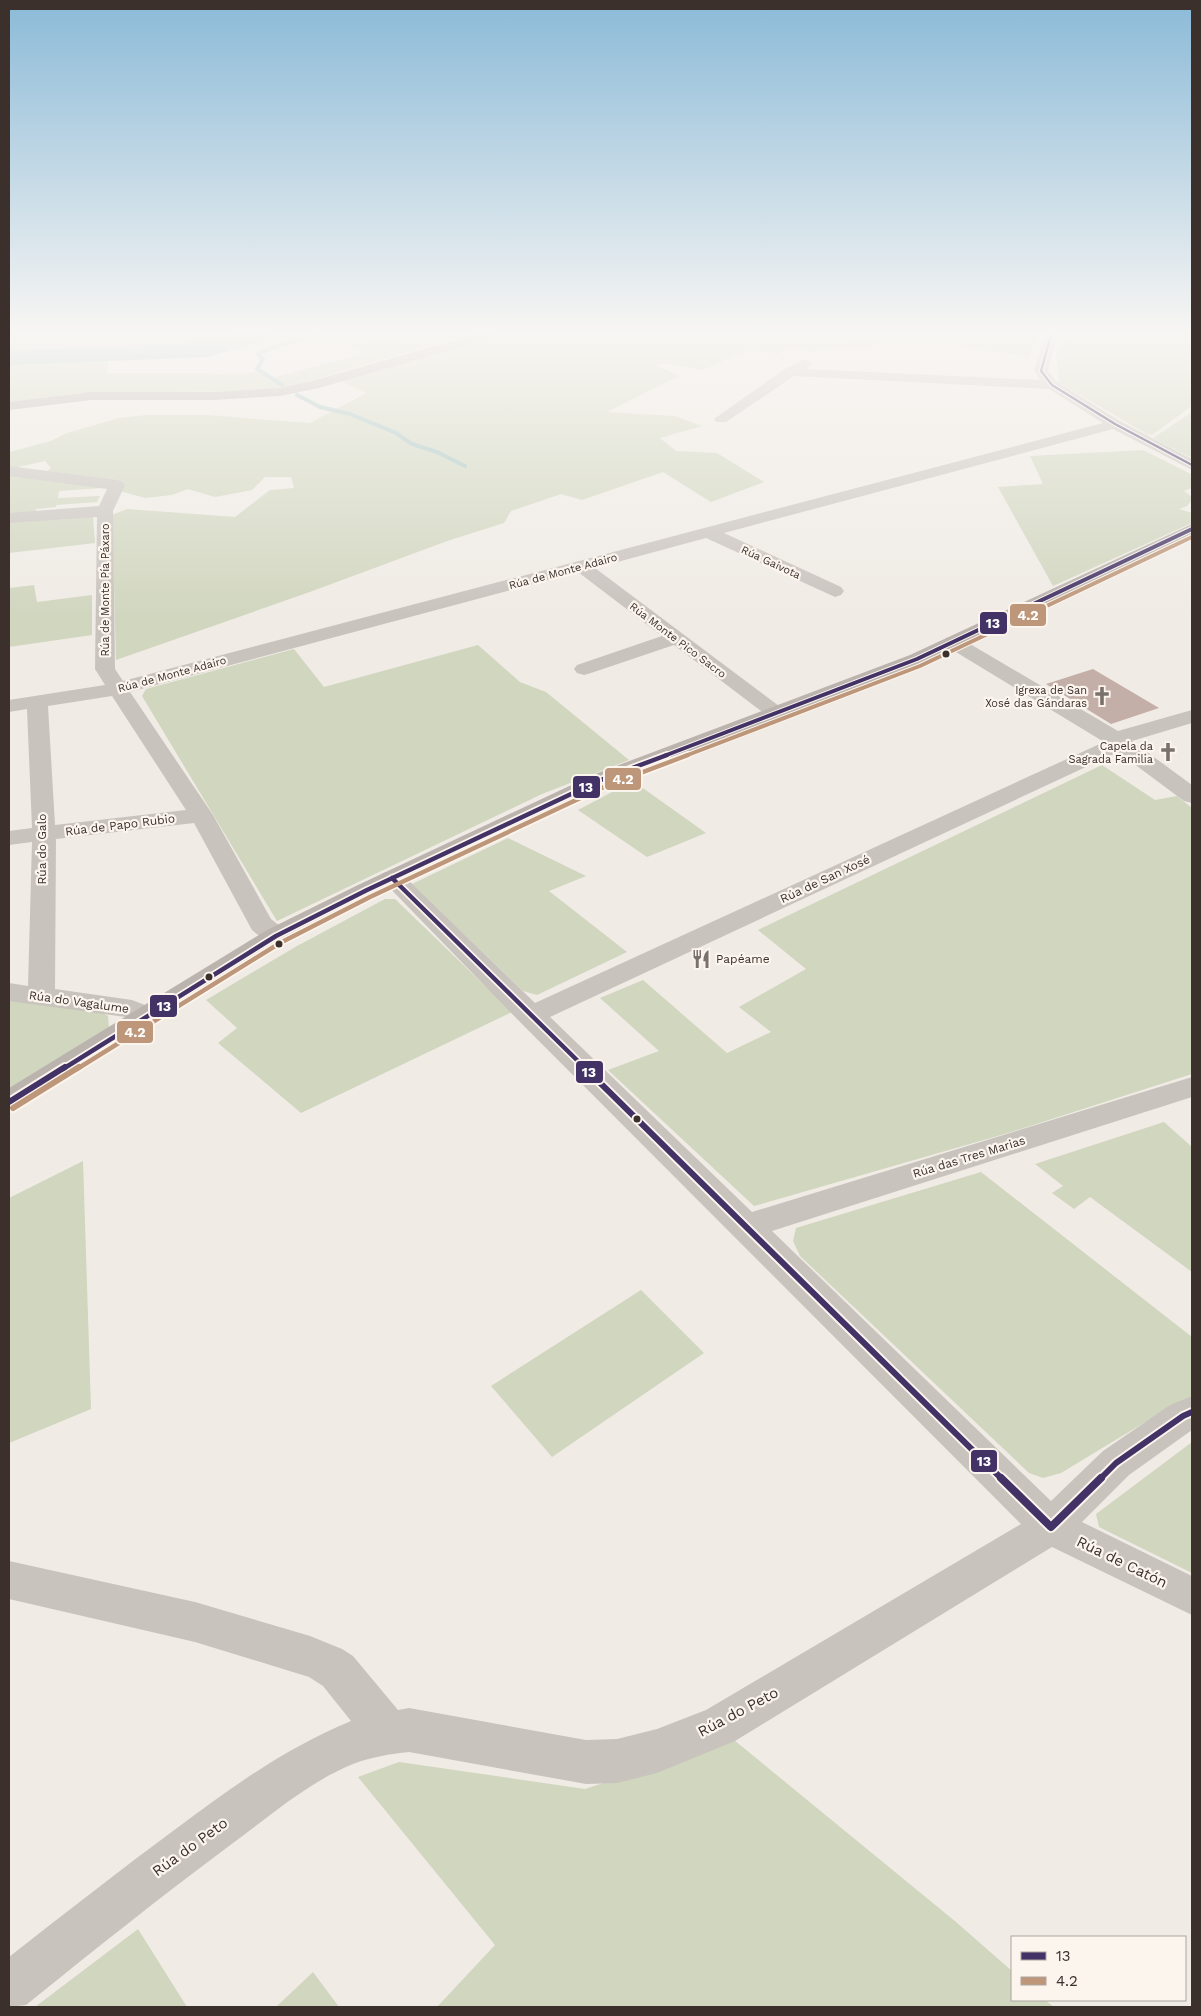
<svg xmlns="http://www.w3.org/2000/svg" width="1201" height="2016" font-family="'Work Sans',sans-serif">
<style>
.green{fill:#d1d6bf}
.lines{fill:none;stroke-linecap:round;stroke-linejoin:round}
.stream{stroke:#a1c2c1;stroke-width:4}
.river{fill:#a1c2c1;fill-rule:evenodd}
.building{fill:#c3afa7}
.street{fill:#c9c3be;fill-rule:evenodd}
.secondary{fill:#bab3ae;fill-rule:evenodd}
.bus-1-far4-casing{stroke:#fbf5ee;stroke-width:4.5}
.bus-1-far3-casing{stroke:#fbf5ee;stroke-width:6}
.bus-1-far2-casing{stroke:#fbf5ee;stroke-width:8}
.bus-1-far1-casing{stroke:#fbf5ee;stroke-width:10}
.bus-1-casing{stroke:#fbf5ee;stroke-width:12}
.bus-2-far2-casing{stroke:#fbf5ee;stroke-width:6}
.bus-2-far1-casing{stroke:#fbf5ee;stroke-width:8}
.bus-2-casing{stroke:#fbf5ee;stroke-width:10}
.bus-1-far4{stroke:#423265;stroke-width:2.5}
.bus-1-far3{stroke:#423265;stroke-width:4}
.bus-1-far2{stroke:#423265;stroke-width:4.5}
.bus-1-far1{stroke:#423265;stroke-width:6}
.bus-1{stroke:#423265;stroke-width:8}
.bus-2-far2{stroke:#be977a;stroke-width:4}
.bus-2-far1{stroke:#be977a;stroke-width:4.5}
.bus-2{stroke:#be977a;stroke-width:6}
.bus-dot{fill:#3b302b;stroke:#fbf5ee;stroke-width:2}
.labels{text-anchor:middle;stroke-width:4.5;stroke-linejoin:round;paint-order:stroke}
.far-street-label{font-size:11px;fill:#3b302b;stroke:#fbf5ee}
.far-poi-label{font-size:11px;fill:#3b302b;stroke:#fbf5ee;text-anchor:end}
.street-label{font-size:12px;fill:#3b302b;stroke:#fbf5ee}
.poi-label{font-size:12px;fill:#3b302b;stroke:#fbf5ee;text-anchor:start}
.near-street-label{font-size:15px;fill:#3b302b;stroke:#fbf5ee}
.line-badge{stroke:#fbf5ee;stroke-width:2}
.badge-label{font-size:14px;text-anchor:middle;font-weight:bold;fill:#fff}
</style>
<rect width="100%" height="100%" fill="#f0ebe5"/>
<path class="green" d="M9 335H257L235 341 229 348 213 355 108 361 107 373H215L217 374 257 372 268 379 368 353 347 345 417 335H465L293 386 252 391 79 393 9 403Z
M501 335H803L870 338 881 342 869 347H839L812 351 794 346 778 354 751 349 702 370 665 363 656 365 679 376 607 412 675 416 702 426 660 438 676 451 717 453 764 482 711 502 663 472 582 500 561 494 511 511 504 523 450 540 307 593 116 660 112 515 127 509 235 517 270 490 294 488 291 477H265L252 490 215 497 188 489 172 495 145 498 47 471 51 468 45 461 9 469V452L51 441 67 433 119 418 146 415H207L310 423 366 393 340 381 462 344Z
M899 335H1036L1029 357Z
M1069 335H1192V406L1152 435 1147 434 1059 383 1056 353Z
M1192 412V458L1153 438Z
M1143 450 1191 474 1192 488 1184 491 1192 497V500L1187 506 1179 509 1192 513V523L1053 586 998 487 1043 484 1030 456Z
M9 473H17L103 488 59 491 58 498 100 496 97 502 56 505V507L36 509 35 514 9 515Z
M93 516 95 543 9 553V522Z
M34 585 37 602 92 595V635L9 647V588Z
M478 645 520 682 546 692 629 760 542 794 277 921 142 696 146 689 294 649 324 687Z
M1102 765 1155 800 1177 796 1192 808V1074L1008 1133 754 1206 608 1070 659 1051 600 998 643 980 727 1053 771 1032 739 1007 806 969 758 930Z
M633 781 706 833 647 857 578 810Z
M508 838 586 876 549 891 627 952 537 995 523 991 412 884Z
M385 899H395L512 1012 301 1113 218 1043 237 1028 206 1000 297 946Z
M9 995 99 1011 108 1016 109 1028 9 1088Z
M1164 1122 1192 1147V1272L1090 1197 1074 1209 1052 1193 1063 1186 1035 1164Z
M83 1161 91 1409 9 1443V1198Z
M981 1172 1192 1337V1396L1175 1404 1061 1473 1043 1478 1029 1473 800 1256 793 1241 796 1228Z
M641 1290 704 1353 552 1457 491 1386Z
M1192 1442V1573L1099 1527 1096 1514Z
M734 1740 956 1922 1012 1971V2000H1045L1054 2007H437L495 1945 358 1777 399 1762 585 1789Z
M138 1929 187 2007H35Z
M313 1972 339 2007H276Z"/>
<g class="lines">
<path class="stream" d="M282 385 257 369 263 359 258 354 274 347 317 335
M297 395 320 407 350 414 396 433 412 444 437 452 465 466"/>
<path class="river" d="M238 335H273L270 340 207 357 9 365V351L206 343Z"/>
</g>
<path class="building" d="M1093 669 1159 708 1111 724 1046 684Z"/>
<g class="lines">
<path class="street" d="M1045 335H1057L1048 371 1057 382 1120 421 1192 459V470L1113 429 724 533 841 587 844 591 841 595 835 597 706 538 595 568 783 709 787 713 783 717 776 719 769 717 674 645 591 673 584 675 577 673 574 669 577 665 662 636 578 572 130 692 213 815 271 919 285 930 289 936 285 942C270 946 263 939 252 930L194 823 56 839 55 989 132 1000 158 1010 162 1016 158 1022 148 1025 126 1017 9 1001V983L28 986 32 842 9 845V831L32 828 27 709 9 712V700L105 685 95 669 97 517 9 523V513L99 506 107 489 9 476V466L117 480 123 482 125 485 113 511 115 669 123 681 1103 423 1049 389 794 376 726 422H716L714 419 785 369 805 359 812 363 806 369 1041 380 1034 371ZM112 696 186 810 55 825 48 706Z
M953 636 960 638 1118 731 1192 710V723L1132 741 1192 785V803L1184 801 1118 752 550 1017 752 1212 1192 1077V1097L772 1231 1051 1501 1103 1451 1170 1405 1192 1396V1430L1129 1475 1082 1522 1192 1576V1615L1052 1547 735 1741 657 1773 617 1783 586 1784 409 1752C390 1754 371 1757 353 1764 309 1782 271 1815 233 1843 163 1895 94 1950 26 2005L9 2007V1957C64 1914 120 1870 177 1828 235 1785 284 1749 351 1721L323 1686 309 1677 195 1642 9 1599V1561L195 1602 310 1636 342 1649 353 1656 398 1710 409 1708 586 1740 617 1739 657 1729 706 1710 1021 1524 520 1022 380 878 383 873 392 871 401 873 535 1003 1104 742 946 646 943 642 946 638Z"/>
<path class="secondary" d="M473 335H492L491 338 319 388 280 396 213 400H91L9 410V402L91 392H213L280 388 312 381Z
M1192 524V535L924 663 611 784 376 895 285 942 19 1109 9 1112V1088L267 930 358 885 595 774 910 655Z"/>
<g class="bus-1-far4-casing">
<path id="bus-1-far4" d="M1051 335 1041 371 1052 385 1115 424 1192 465"/>
</g>
<g class="bus-1-far3-casing">
<path id="bus-1-far3" d="M664 756 917 659 1192 529"/>
</g>
<g class="bus-1-far2-casing">
<path id="bus-1-far2" d="M392 878 586 1069
M63 1069 276 936 367 890 603 779 667 755"/>
</g>
<g class="bus-1-far1-casing">
<path id="bus-1-far1" d="M584 1067 1002 1479
M9 1102 65 1067
M1100 1479 1116 1463 1183 1416 1192 1412"/>
</g>
<g class="bus-1-casing">
<path id="bus-1" d="M1001 1478 1051 1527 1101 1478"/>
</g>
<g class="bus-2-far2-casing">
<path id="bus-2-far2" d="M685 756 920 666 1192 537"/>
</g>
<g class="bus-2-far1-casing">
<path id="bus-2-far1" d="M77 1069 280 943 370 897 606 786 688 755"/>
</g>
<g class="bus-2-casing">
<path id="bus-2" d="M13 1108 79 1067"/>
</g>
<use href="#bus-1-far4" class="bus-1-far4"/>
<use href="#bus-1-far3" class="bus-1-far3"/>
<use href="#bus-1-far2" class="bus-1-far2"/>
<use href="#bus-1-far1" class="bus-1-far1"/>
<use href="#bus-1" class="bus-1"/>
<use href="#bus-2-far2" class="bus-2-far2"/>
<use href="#bus-2-far1" class="bus-2-far1"/>
<use href="#bus-2" class="bus-2"/>
</g>
<linearGradient id="sky" x2="0" y2="1"><stop stop-color="#8bbad8"/><stop offset="0.54" stop-color="#f8f6f3"/><stop offset="1" stop-color="#f8f6f3" stop-opacity="0"/></linearGradient>
<rect width="1201" height="617" fill="url(#sky)"/>
<defs>
<g id="church-bare" transform="scale(1.5)"><path d="M-1.2-6h2.4v3.5h3.3v2.4h-3.3V6h-2.4V-.1h-3.3v-2.4h3.3Z" fill="#7a716c" stroke="#fbf5ee" stroke-width="2.5" paint-order="stroke"/></g>
<g id="restaurant-bare" transform="scale(1.5)"><path d="M-5-6h1v4h1v-4h1v4h1v-4h1v5L-1.5 .5V6h-2V.5L-5-1ZM5-6V6H3V1.5H1.5Q1.5-4 5-6Z" fill="#7a716c" stroke="#fbf5ee" stroke-width="2.5" paint-order="stroke"/></g>
</defs>
<g fill-rule="evenodd">
<use href="#church-bare" x="1102" y="696"/>
<use href="#church-bare" x="1168" y="752"/>
<use href="#restaurant-bare" x="701" y="959"/>
</g>
<g class="bus-dot">
<circle cx="946" cy="654" r="4.5"/>
<circle cx="279" cy="944" r="4.5"/>
<circle cx="209" cy="977" r="4.5"/>
<circle cx="637" cy="1119" r="4.5"/>
</g>
<g class="labels">
<g class="far-street-label">
<text transform="translate(771 562) rotate(25)" y="4">Rúa Gaivota</text>
<text transform="translate(563 571) rotate(-15)" y="4">Rúa de Monte Adairo</text>
<text transform="translate(105 590) rotate(-90)" y="4">Rúa de Monte Pía Páxaro</text>
<text transform="translate(678 640) rotate(37)" y="4">Rúa Monte Pico Sacro</text>
<text transform="translate(172 674) rotate(-15)" y="4">Rúa de Monte Adairo</text>
</g>
<g class="far-poi-label">
<text x="1087" y="694">Igrexa de San<tspan x="1087" dy="13">Xosé das Gándaras</tspan></text>
<text x="1153" y="750">Capela da<tspan x="1153" dy="13">Sagrada Familia</tspan></text>
</g>
<g class="street-label">
<text transform="translate(120 825) rotate(-7)" y="4">Rúa de Papo Rubio</text>
<text transform="translate(42 849) rotate(-90)" y="4">Rúa do Galo</text>
<text transform="translate(825 879) rotate(-25)" y="4">Rúa de San Xosé</text>
<text transform="translate(79 1002) rotate(8)" y="4">Rúa do Vagalume</text>
<text transform="translate(969 1157) rotate(-17)" y="4">Rúa das Tres Marias</text>
</g>
<g class="poi-label">
<text x="716" y="963">Papéame</text>
</g>
<g class="near-street-label">
<text transform="translate(1122 1562) rotate(26)" y="5">Rúa de Catón</text>
<text transform="translate(738 1712) rotate(-28)" y="5">Rúa do Peto</text>
<text transform="translate(190 1847) rotate(-36)" y="5">Rúa do Peto</text>
</g>
</g>
<g class="line-badge">
<rect x="1009" y="603" width="38" height="24" rx="5" fill="#be977a"/>
<rect x="979" y="611" width="29" height="24" rx="5" fill="#423265"/>
<rect x="604" y="767" width="38" height="24" rx="5" fill="#be977a"/>
<rect x="572" y="775" width="29" height="24" rx="5" fill="#423265"/>
<rect x="149" y="994" width="29" height="24" rx="5" fill="#423265"/>
<rect x="116" y="1020" width="38" height="24" rx="5" fill="#be977a"/>
<rect x="575" y="1060" width="29" height="24" rx="5" fill="#423265"/>
<rect x="970" y="1449" width="28" height="24" rx="5" fill="#423265"/>
</g>
<g class="badge-label">
<text x="1028" y="620">4.2</text>
<text x="993" y="628">13</text>
<text x="623" y="784">4.2</text>
<text x="586" y="792">13</text>
<text x="164" y="1011">13</text>
<text x="135" y="1037">4.2</text>
<text x="589" y="1077">13</text>
<text x="984" y="1466">13</text>
</g>
<rect width="1201" height="2016" fill="none" stroke="#3b302b" stroke-width="20"/>
<rect x="1011" y="1936" width="175" height="65" fill="#fbf5ee" stroke="#aea6a0"/>
<rect x="1021" y="1952" width="25" height="8" fill="#423265" stroke="#aea6a0"/>
<text x="1056" y="1961" font-size="15" fill="#3b302b">13</text>
<rect x="1021" y="1977" width="25" height="8" fill="#be977a" stroke="#aea6a0"/>
<text x="1056" y="1986" font-size="15" fill="#3b302b">4.2</text>
</svg>
